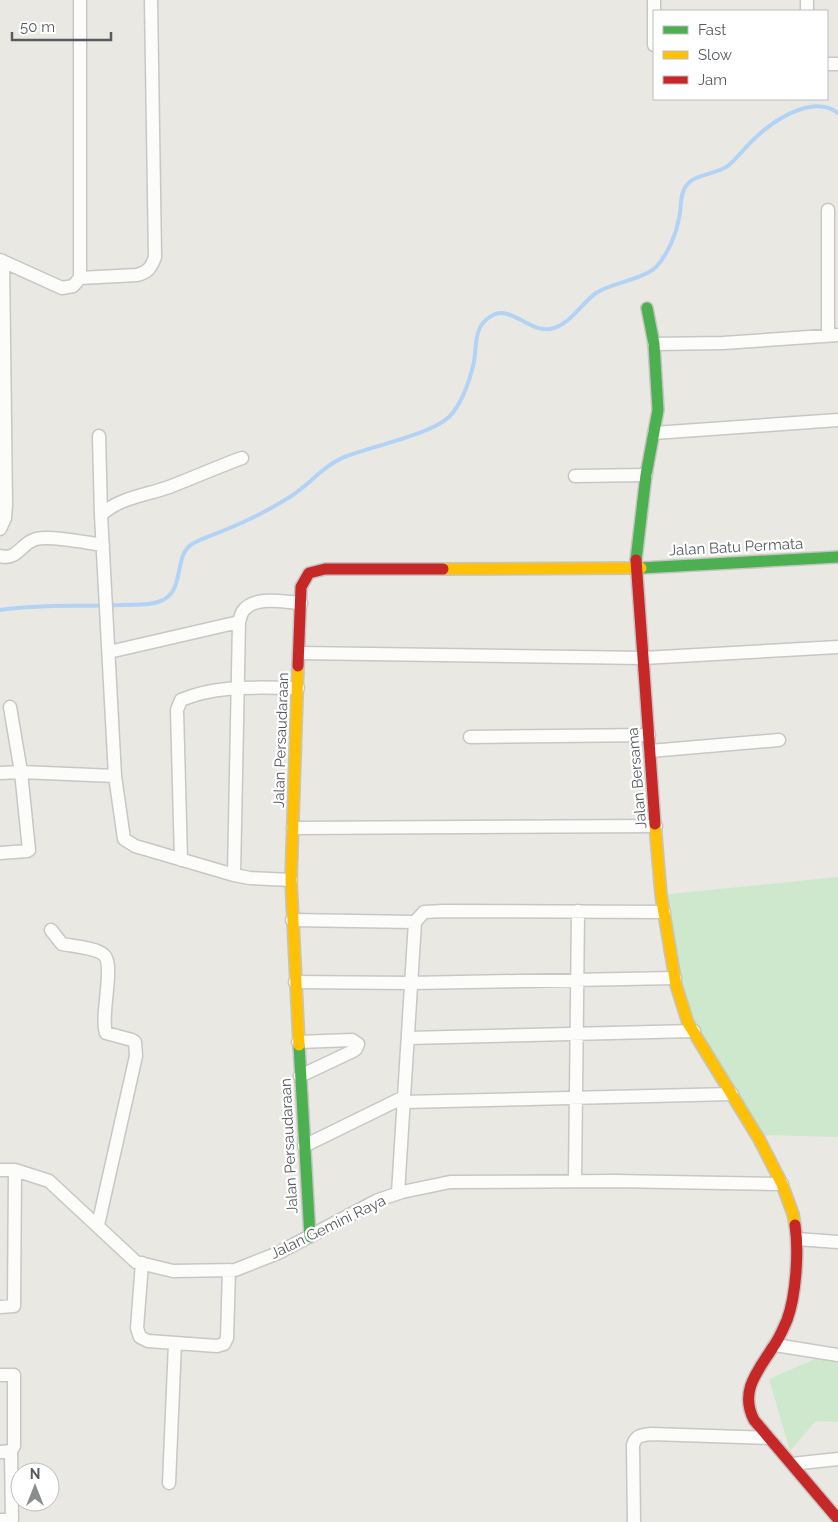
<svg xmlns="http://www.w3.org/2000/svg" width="838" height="1522" font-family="Raleway,sans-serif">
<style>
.green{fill:#cde8cd}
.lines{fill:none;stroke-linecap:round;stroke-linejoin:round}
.stream{stroke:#b3d3f6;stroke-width:4}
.street-casing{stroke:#c7c7c6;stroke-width:15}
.fast-casing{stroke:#c5c5c4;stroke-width:14}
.slow-casing{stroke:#c5c5c4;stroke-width:14}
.jam-casing{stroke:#c5c5c4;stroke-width:14}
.street{stroke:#fcfcfb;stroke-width:12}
.fast{stroke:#4caf50;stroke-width:11}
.slow{stroke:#ffc107;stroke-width:11}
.jam{stroke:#c62828;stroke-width:11}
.labels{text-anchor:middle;stroke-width:4.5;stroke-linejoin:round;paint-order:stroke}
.street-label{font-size:15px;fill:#575b61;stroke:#fff}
</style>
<rect width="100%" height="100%" fill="#eae8e2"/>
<path class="green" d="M838 877V1137L757 1135 688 1023 661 895Z
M838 1349V1422L816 1421 790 1451 769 1379Z"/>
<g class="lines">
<path class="stream" d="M0 610C39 604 80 607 120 605 132 604 147 606 158 602 187 593 172 557 192 544 204 537 219 533 232 527 252 519 272 508 290 497 310 484 325 464 347 456 373 446 429 435 449 417 462 404 470 379 474 362 477 345 473 325 493 315 512 305 532 336 554 328 571 323 582 303 596 293 613 282 642 280 656 267 668 254 676 235 679 218 682 208 679 195 686 186 695 173 717 175 729 165 737 158 744 149 752 141 771 122 812 93 838 113"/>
<g class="street-casing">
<path id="street" d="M80 0V278
M654 0V45
M807 0V11
M827 64H838
M828 210V335
M0 260 62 288 73 286 80 278 137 275C148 272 151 268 155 257L151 0
M654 344 723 343 838 335
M654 433 838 420
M99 436 101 515 115 776 124 839 135 846 234 875 250 878 291 880
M575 476 646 475
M101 515C118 498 147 495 169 487 193 478 217 467 242 458
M0 529 5 518 6 505 3 261
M0 556C17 561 21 543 36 539 51 535 87 543 103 545
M109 652 239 622
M299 653 643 658 838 647
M470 737 649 735
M650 751 779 740
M0 773 21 772 115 776
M293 828 656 826
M0 853 27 851 29 850 21 772 10 707
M181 860 177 710 181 700C218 684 259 688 298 688
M234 875 239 622C240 619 241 614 243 611 255 595 283 602 301 603
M292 920 415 922 398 1193
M415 922 424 912 443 911 664 912
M51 930 62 944C72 946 97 948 104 955 115 965 100 1015 106 1033L132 1040 135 1042 136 1056 98 1225
M295 982 411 983 675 978
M408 1038 694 1031
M298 1042 352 1040 358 1044 356 1049 353 1051 300 1076
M404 1102 732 1094
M304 1146 404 1097
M0 1170H15L49 1181 136 1262 173 1271 235 1270 278 1253 378 1200 402 1192 450 1182 614 1181 782 1184
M575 1181 578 911
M797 1239 838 1242
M142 1263 137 1328 140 1337 148 1341 217 1346 224 1344 227 1338 229 1270
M0 1307 14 1306 15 1170
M775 1345 838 1355
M0 1375H14V1446L11 1451 0 1452
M792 1464 838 1459
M169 1483 175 1343
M0 1520H12L11 1451
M634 1522 633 1445C636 1435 642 1435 651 1434L769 1438"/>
</g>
<g class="fast-casing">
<path id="fast" d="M636 560 646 475 658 410 654 344 647 308
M641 568 838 557
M299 1045 310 1237"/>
</g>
<g class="slow-casing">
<path id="slow" d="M443 569 641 568
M298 666 291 880 299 1045
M655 824 661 895 676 985 688 1023 759 1139 782 1184 793 1214 795 1225"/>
</g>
<g class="jam-casing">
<path id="jam" d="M636 560 655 824
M298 666 301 587 309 573 325 569H443
M795 1225C799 1251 796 1296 787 1320 783 1329 779 1339 773 1347 758 1371 739 1391 754 1420L838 1519"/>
</g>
<use href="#street" class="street"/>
<use href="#fast" class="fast"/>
<use href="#slow" class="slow"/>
<use href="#jam" class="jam"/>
</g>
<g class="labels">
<g class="street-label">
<text transform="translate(736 547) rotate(-3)" y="5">Jalan Batu Permata</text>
<text transform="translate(281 740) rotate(-88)" y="5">Jalan Persaudaraan</text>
<text transform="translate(637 778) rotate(-95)" y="5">Jalan Bersama</text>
<text transform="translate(289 1146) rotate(-93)" y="5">Jalan Persaudaraan</text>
<text transform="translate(328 1227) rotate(-26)" y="5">Jalan Gemini Raya</text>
</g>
</g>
<rect x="653" y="10" width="175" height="90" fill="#ffffff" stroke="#bcbdc0"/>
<rect x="663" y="26" width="25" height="8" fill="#4caf50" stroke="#bcbdc0"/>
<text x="698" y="35" font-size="15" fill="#575b61">Fast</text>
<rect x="663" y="51" width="25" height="8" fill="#ffc107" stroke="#bcbdc0"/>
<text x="698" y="60" font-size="15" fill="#575b61">Slow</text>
<rect x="663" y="76" width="25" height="8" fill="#c62828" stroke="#bcbdc0"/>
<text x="698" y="85" font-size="15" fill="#575b61">Jam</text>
<g transform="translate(35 1487)"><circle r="24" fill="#ffffff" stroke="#bcbdc0"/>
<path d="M0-4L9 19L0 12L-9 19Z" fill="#8a8c8e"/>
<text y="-8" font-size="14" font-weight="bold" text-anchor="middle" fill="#575b61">N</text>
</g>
<path d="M12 32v8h99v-8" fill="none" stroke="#575b61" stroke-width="2.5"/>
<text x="20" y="32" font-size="15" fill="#575b61" stroke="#ffffff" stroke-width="4" paint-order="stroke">50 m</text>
</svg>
